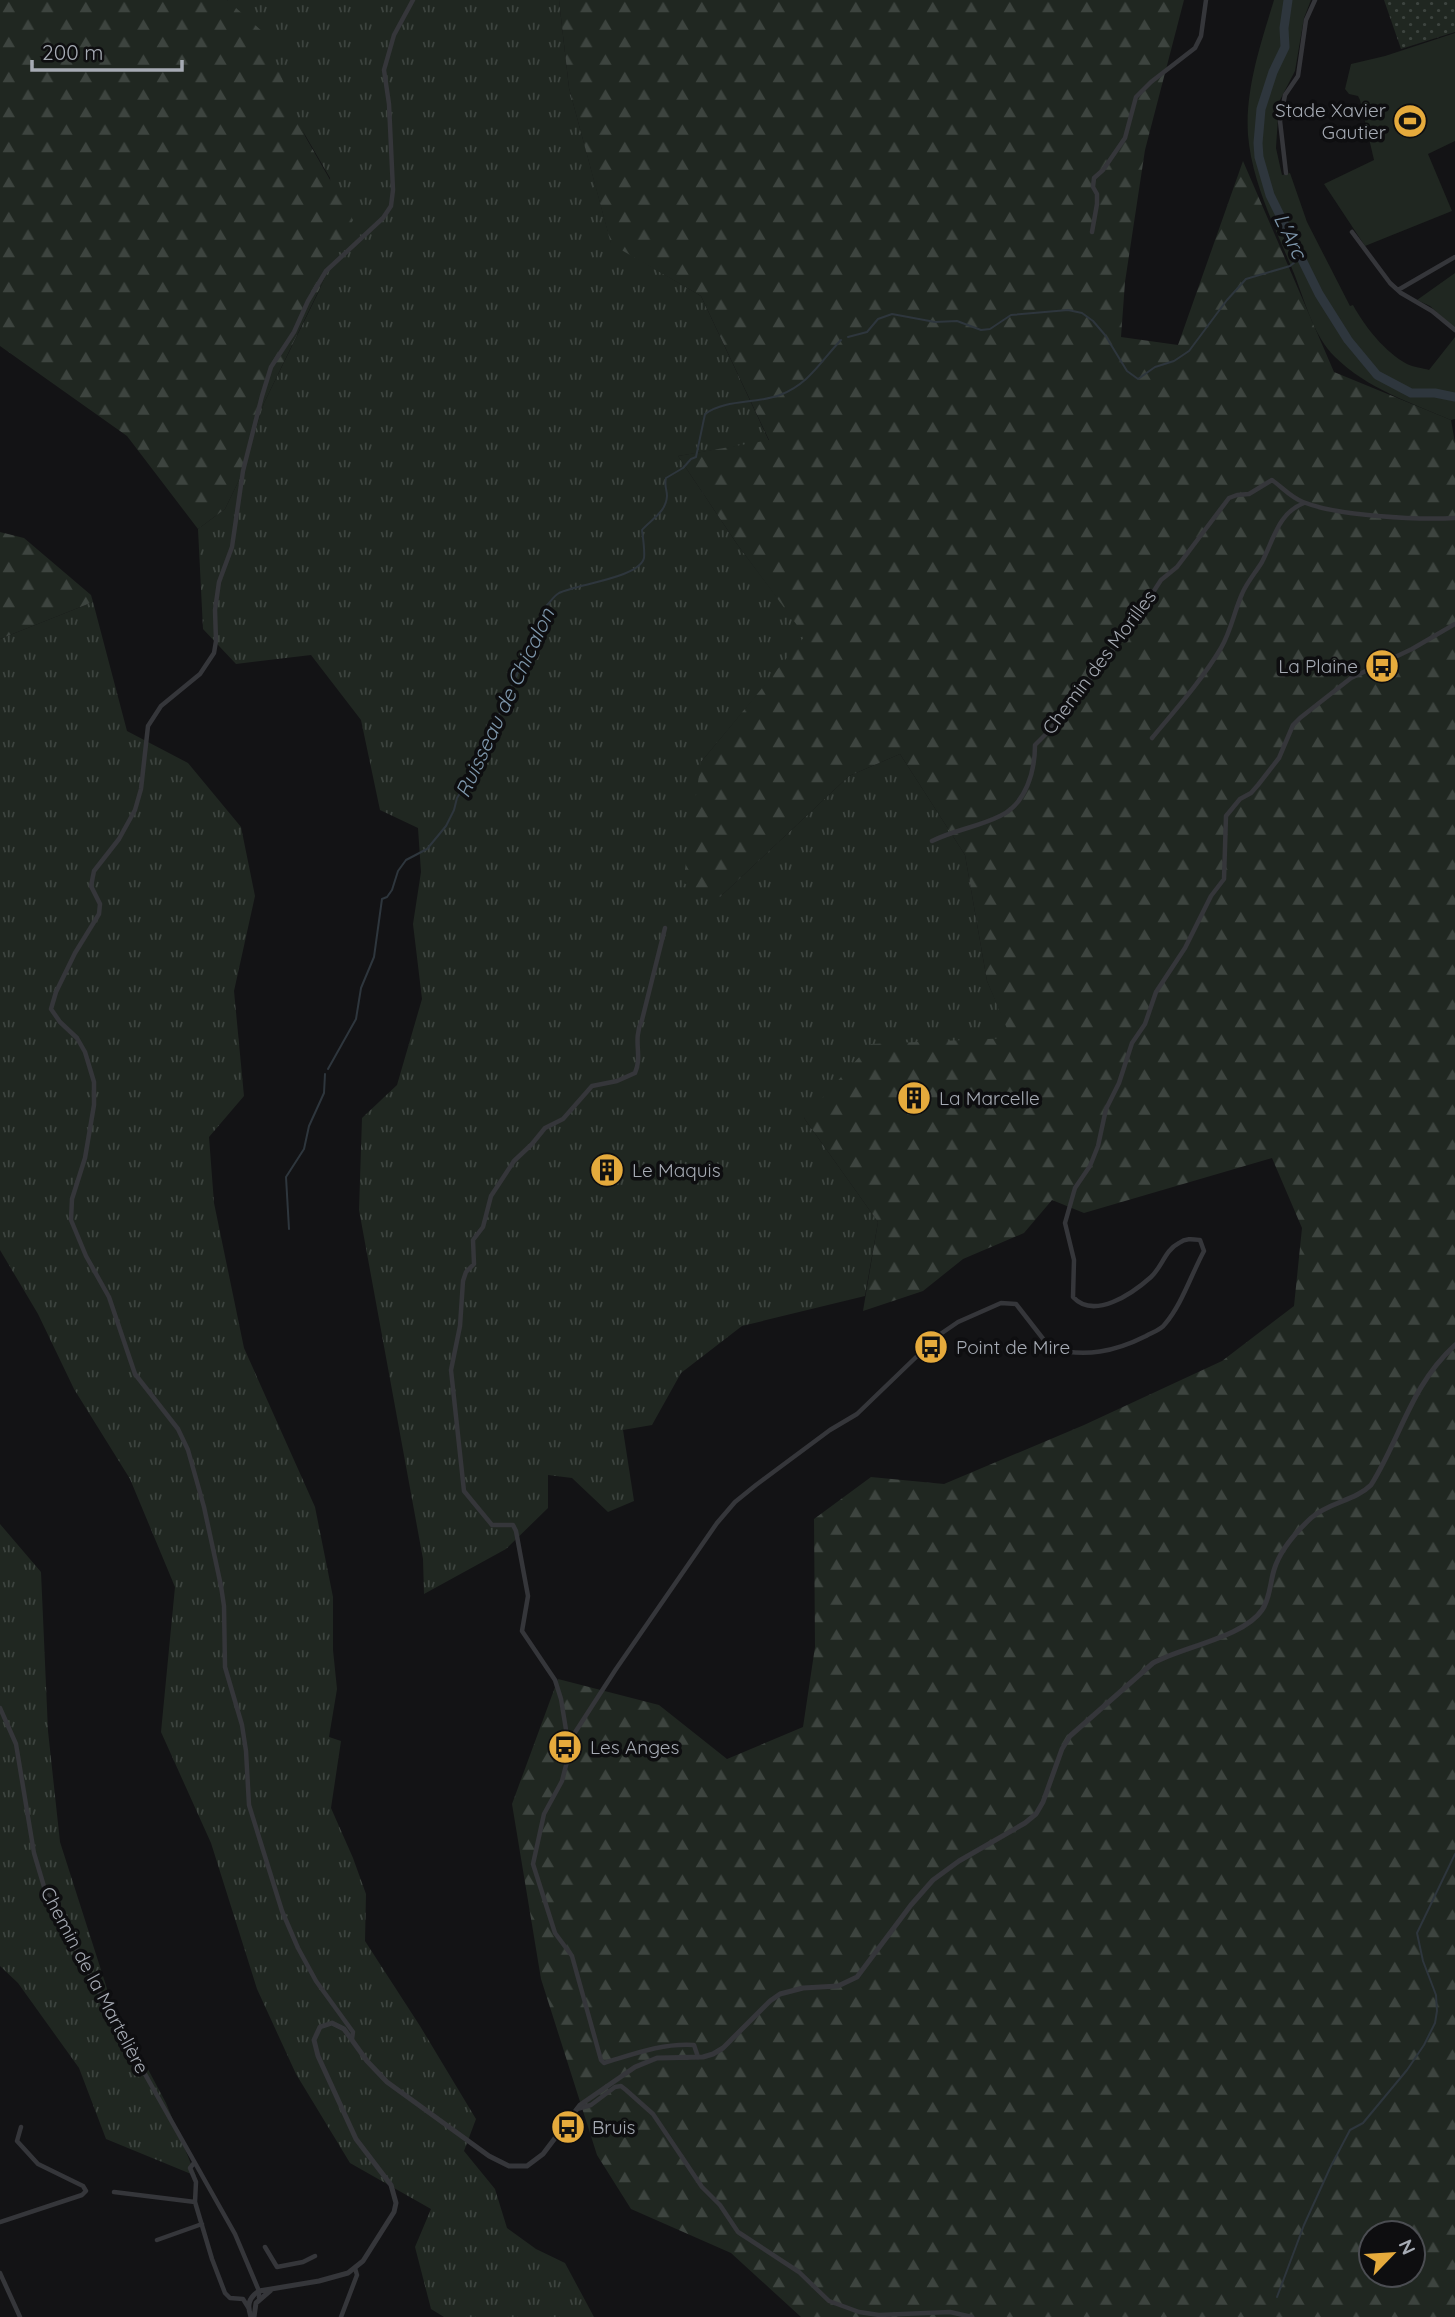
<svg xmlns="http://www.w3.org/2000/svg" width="1455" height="2317" font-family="Quicksand,sans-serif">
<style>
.grass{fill:url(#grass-tufts)}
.forest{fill:url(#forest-firs);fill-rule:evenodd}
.park{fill:#202721}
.garden{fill:url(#garden-dots)}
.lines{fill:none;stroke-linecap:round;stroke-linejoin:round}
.stream{stroke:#2e363d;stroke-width:2}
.river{stroke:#2e363d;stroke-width:9}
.minor{stroke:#35363a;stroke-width:4.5}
.tertiary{stroke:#35363a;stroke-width:5}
.labels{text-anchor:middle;stroke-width:7;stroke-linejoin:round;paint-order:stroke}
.poi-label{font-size:19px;fill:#a6abb4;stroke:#0e0e10;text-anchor:start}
.street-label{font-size:19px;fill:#a6abb4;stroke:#0e0e10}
.water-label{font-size:21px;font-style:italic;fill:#7f98ad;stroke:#0e0e10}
</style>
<defs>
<pattern id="grass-tufts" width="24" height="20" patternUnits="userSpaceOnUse" patternTransform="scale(1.75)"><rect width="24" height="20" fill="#202721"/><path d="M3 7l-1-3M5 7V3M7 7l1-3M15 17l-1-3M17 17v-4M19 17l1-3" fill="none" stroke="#3d443f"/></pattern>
<pattern id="forest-firs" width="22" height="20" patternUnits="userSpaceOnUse" patternTransform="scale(1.75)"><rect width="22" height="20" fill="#202721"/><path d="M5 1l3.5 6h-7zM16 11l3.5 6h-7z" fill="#3d443f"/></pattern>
<pattern id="garden-dots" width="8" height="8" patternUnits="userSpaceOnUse" patternTransform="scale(1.75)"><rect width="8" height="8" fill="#202721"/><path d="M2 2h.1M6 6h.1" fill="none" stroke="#3d443f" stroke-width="1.8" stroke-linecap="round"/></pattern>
</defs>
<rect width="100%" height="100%" fill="#131315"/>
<path class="grass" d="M227 0H559L569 88 611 243 701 296 769 441 678 456 737 544 806 636 701 762 720 897 849 776 900 754 965 855 987 981 1012 1038 804 1118 878 1222 865 1296 742 1326 681 1373 652 1425 623 1430 634 1501 608 1512 572 1478 548 1475V1508L506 1549 424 1594 423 1559 359 1210 362 1118 397 1085 422 999 413 924 421 872 418 828 380 810 361 720 311 655 236 664 203 629 198 529 225 509 241 476 264 403 318 293 335 254 330 178Z
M93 602 127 731 188 763 241 827 255 896 234 991 244 1096 209 1137 214 1203 244 1348 315 1507 333 1597V1650L337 1689 329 1737 341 1741 331 1808 353 1858 366 1894 365 1941 420 2026 476 2119 464 2151 495 2189 507 2228 536 2249 565 2263 594 2317H444L431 2309 415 2247 431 2209 350 2163 296 2074 257 1989 211 1843 161 1732 175 1587 130 1479 74 1389 38 1314 0 1250V639Z
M0 1524 41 1572 48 1731 60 1842 110 1998 166 2103 196 2176 106 2139 79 2068 18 1983 0 1966Z"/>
<path class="forest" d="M0 0H227L264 33 305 136 353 220 264 403 241 476 225 509 198 529 127 436 0 346Z
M559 0H1184L1145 150 1125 282 1121 337 1178 345 1243 161 1334 372 1451 420 1455 443V2317H801L731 2253 631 2209 597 2155 541 1979 512 1804 558 1679 659 1705 727 1759 803 1727 815 1647 814 1519 871 1477 944 1484 1084 1425 1222 1361 1294 1306 1302 1228 1272 1158 1084 1213 1052 1200 1024 1233 963 1259 923 1291 863 1311 878 1222 804 1118 871 1044 1011 1038 987 981 965 855 900 754 849 776 720 897 683 883 701 762 805 636 737 544 678 456 769 440 701 296 611 244 569 88ZM1371 2233H1413V2275H1371Z
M0 532 24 538 91 595 93 602 0 639Z"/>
<path class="park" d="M1274 0H1311L1304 18 1295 71 1279 102 1276 148 1282 175 1290 173 1307 222 1350 306 1353 305C1365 327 1385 352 1407 364 1413 367 1423 368 1429 370L1455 337V419L1451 420C1409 402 1368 389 1335 357 1314 337 1305 302 1295 276 1277 231 1252 184 1248 135 1245 89 1261 43 1274 0Z
M1455 33V141L1428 154 1452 211 1365 246 1324 184 1374 160 1360 100 1358 96 1349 94 1345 89 1351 64 1385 56Z
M1455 273V329L1430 306 1417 300Z"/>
<path class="garden" d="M1384 0H1455V32L1401 49Z"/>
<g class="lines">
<path class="stream" d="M848 337 867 332 878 319 892 314 935 322 957 321 981 330 990 329 1011 315 1068 310 1082 313 1093 321 1105 335 1127 371 1138 379 1155 367 1174 361 1189 351 1227 300 1246 279 1290 266 1300 258
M328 1069 356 1019 361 988 374 957 382 899 387 897 392 890 398 871 406 860 427 849 446 826 454 810 457 798 486 751 499 715 547 605C551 601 554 596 559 593 577 584 639 578 644 558 645 550 643 538 642 530 650 520 666 513 667 496 667 489 664 486 666 478L683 468 691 459 696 457 705 414C726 399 756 404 780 395 810 383 820 362 841 340
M289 1229 286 1177 304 1149 309 1126 324 1093 325 1074
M1277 2297 1304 2225 1330 2168 1350 2130 1363 2123 1407 2070 1424 2045 1435 2023 1437 2011 1436 1995 1423 1961 1417 1933 1455 1854"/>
<path class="river" d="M1288 0 1284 28 1285 47 1273 72 1261 109 1258 143 1259 157 1270 195 1319 294 1348 340 1377 375 1411 393H1435L1455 397"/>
<path class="minor" d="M1286 173 1280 121 1285 95 1298 76 1306 20 1315 0
M1092 232 1097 204V194L1093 187 1094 178 1103 170 1125 138 1136 97 1151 82 1195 48 1201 36 1206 0
M1352 232 1390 283 1401 293 1432 311 1455 330
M1398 290 1455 257
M1152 738C1176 709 1202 680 1221 648 1231 631 1234 612 1242 594 1247 582 1256 572 1262 562 1274 539 1278 513 1304 503
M932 841C954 830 978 827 1000 816 1026 804 1035 771 1035 745L1049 731 1130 628 1161 580 1177 567 1229 498 1237 495 1249 494 1272 480C1282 487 1290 497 1303 502 1338 516 1417 520 1455 518
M0 1708 16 1744 34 1853 45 1890 105 2003 235 2234 259 2291V2298
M572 1744 568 1742 561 1699 555 1680 522 1631 528 1596 516 1531 513 1525H492L464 1491 451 1370 460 1326 463 1281 466 1272 474 1264 473 1240 483 1227 491 1196 514 1161 532 1144 545 1128 563 1119 592 1086 617 1081 635 1073C643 1055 632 1041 642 1020L665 928
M352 2039 353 2032 316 1981 298 1948 282 1911 249 1805 246 1751 242 1725 225 1667 224 1606 221 1586 204 1507 188 1450 178 1429 135 1374 109 1297 86 1256 71 1220 72 1199 85 1158 94 1105V1082L85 1052 77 1038 60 1022 51 1009 56 992 75 953 99 914 100 904 91 886 94 871 119 839 135 810 141 789 148 726 161 706 200 674 214 653 216 641 215 610 219 582 232 547 243 471 262 396 271 367 294 332 308 301 326 271 383 218 391 206 393 190 389 104 384 70 394 35 413 0
M698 2057 694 2045C662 2043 634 2054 604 2063L601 2060 572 1956 555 1933 533 1864 544 1814 562 1781 574 1734 616 1669 717 1523 735 1502 756 1485 830 1430 857 1414 939 1335 958 1322 1001 1303 1016 1304 1051 1349C1087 1357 1114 1352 1146 1336 1153 1332 1161 1330 1165 1324 1182 1304 1191 1275 1204 1251L1200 1240C1192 1239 1186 1238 1179 1243 1165 1250 1162 1267 1151 1277 1132 1294 1094 1320 1073 1297L1074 1260 1065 1223 1075 1188 1090 1166 1098 1146 1106 1109 1119 1083 1132 1043 1145 1024 1156 992 1185 948 1211 896 1224 879 1226 816 1240 799 1251 793 1258 785 1279 758 1293 725 1300 718 1351 678 1412 649 1455 624
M577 2109 591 2105 615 2087 621 2086 626 2090 653 2114 702 2187 720 2205 738 2232 799 2272 829 2301 859 2312 879 2315 950 2312 972 2317
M194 2163 190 2168 196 2182 195 2202 212 2259 225 2293 230 2298 243 2299 248 2307
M114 2192 195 2202
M0 2222 82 2195 86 2191 83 2186 38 2164 17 2141 21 2127
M157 2240 202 2224
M265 2247 277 2267 303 2262 315 2256
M0 2273 20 2317
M341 2317 357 2275 355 2268"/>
<path class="tertiary" d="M251 2317C247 2306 248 2298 259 2291L319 2281 348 2273 363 2261 394 2212 396 2203 391 2185 356 2139 318 2056 314 2040 320 2027 332 2023 344 2029 367 2061 387 2082 489 2156 509 2166H527L543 2154 580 2105 635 2067 657 2058 703 2057 713 2054 723 2048 770 2001 780 1994 803 1988 838 1986 857 1977 911 1905 933 1880 959 1861 1025 1823 1036 1814 1043 1802 1062 1749 1070 1736 1153 1663C1182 1647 1244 1637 1262 1610 1270 1599 1270 1583 1274 1570 1280 1550 1296 1532 1311 1518 1329 1502 1355 1501 1371 1485 1401 1437 1411 1385 1455 1345
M254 2317 256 2303 271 2290"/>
</g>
<defs>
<g id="stadium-disc" transform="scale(1.75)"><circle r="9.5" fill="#e5aa3c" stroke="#0e0e10"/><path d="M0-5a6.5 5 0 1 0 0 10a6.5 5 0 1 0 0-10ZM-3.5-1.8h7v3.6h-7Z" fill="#111"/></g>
<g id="bus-disc" transform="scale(1.75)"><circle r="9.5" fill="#e5aa3c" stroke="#0e0e10"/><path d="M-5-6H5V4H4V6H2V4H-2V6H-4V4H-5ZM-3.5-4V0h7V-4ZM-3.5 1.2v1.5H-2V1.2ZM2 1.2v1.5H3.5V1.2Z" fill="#111"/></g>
<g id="building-disc" transform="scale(1.75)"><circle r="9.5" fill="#e5aa3c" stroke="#0e0e10"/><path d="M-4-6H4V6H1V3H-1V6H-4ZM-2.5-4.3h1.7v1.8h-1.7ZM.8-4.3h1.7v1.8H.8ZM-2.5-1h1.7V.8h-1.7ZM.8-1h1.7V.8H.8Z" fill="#111"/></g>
</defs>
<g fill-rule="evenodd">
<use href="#stadium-disc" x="1410" y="121"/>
<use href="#bus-disc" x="1382" y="666"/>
<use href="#building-disc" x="914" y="1098"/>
<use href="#building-disc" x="607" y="1170"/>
<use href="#bus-disc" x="931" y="1347"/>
<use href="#bus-disc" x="565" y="1747"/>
<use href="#bus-disc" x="568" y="2127"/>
</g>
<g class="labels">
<g class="poi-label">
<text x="1386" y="117" text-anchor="end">Stade Xavier<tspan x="1386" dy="22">Gautier</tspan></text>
<text x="1358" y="673" text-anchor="end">La Plaine</text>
<text x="939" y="1105">La Marcelle</text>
<text x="632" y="1177">Le Maquis</text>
<text x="956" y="1354">Point de Mire</text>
<text x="590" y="1754">Les Anges</text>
<text x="592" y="2134">Bruis</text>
</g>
<g class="street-label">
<text transform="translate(1099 662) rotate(-53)" y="7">Chemin des Morilles</text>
<text transform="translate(95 1980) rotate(62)" y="7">Chemin de la Martelière</text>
</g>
<g class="water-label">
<text transform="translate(1290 236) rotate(64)" y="7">L'Arc</text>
<text transform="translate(505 703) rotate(-65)" y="7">Ruisseau de Chicalon</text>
</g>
</g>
<g transform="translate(1392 2254) rotate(65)"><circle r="33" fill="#0e0e10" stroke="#4b4d52" stroke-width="2"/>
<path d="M0-5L12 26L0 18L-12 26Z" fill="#e5aa3c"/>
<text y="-10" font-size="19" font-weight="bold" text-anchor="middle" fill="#a6abb4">N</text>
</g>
<path d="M32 60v10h150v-10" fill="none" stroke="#a6abb4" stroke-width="3.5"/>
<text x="42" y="60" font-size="21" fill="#a6abb4" stroke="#0e0e10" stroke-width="5" paint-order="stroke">200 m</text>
</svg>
